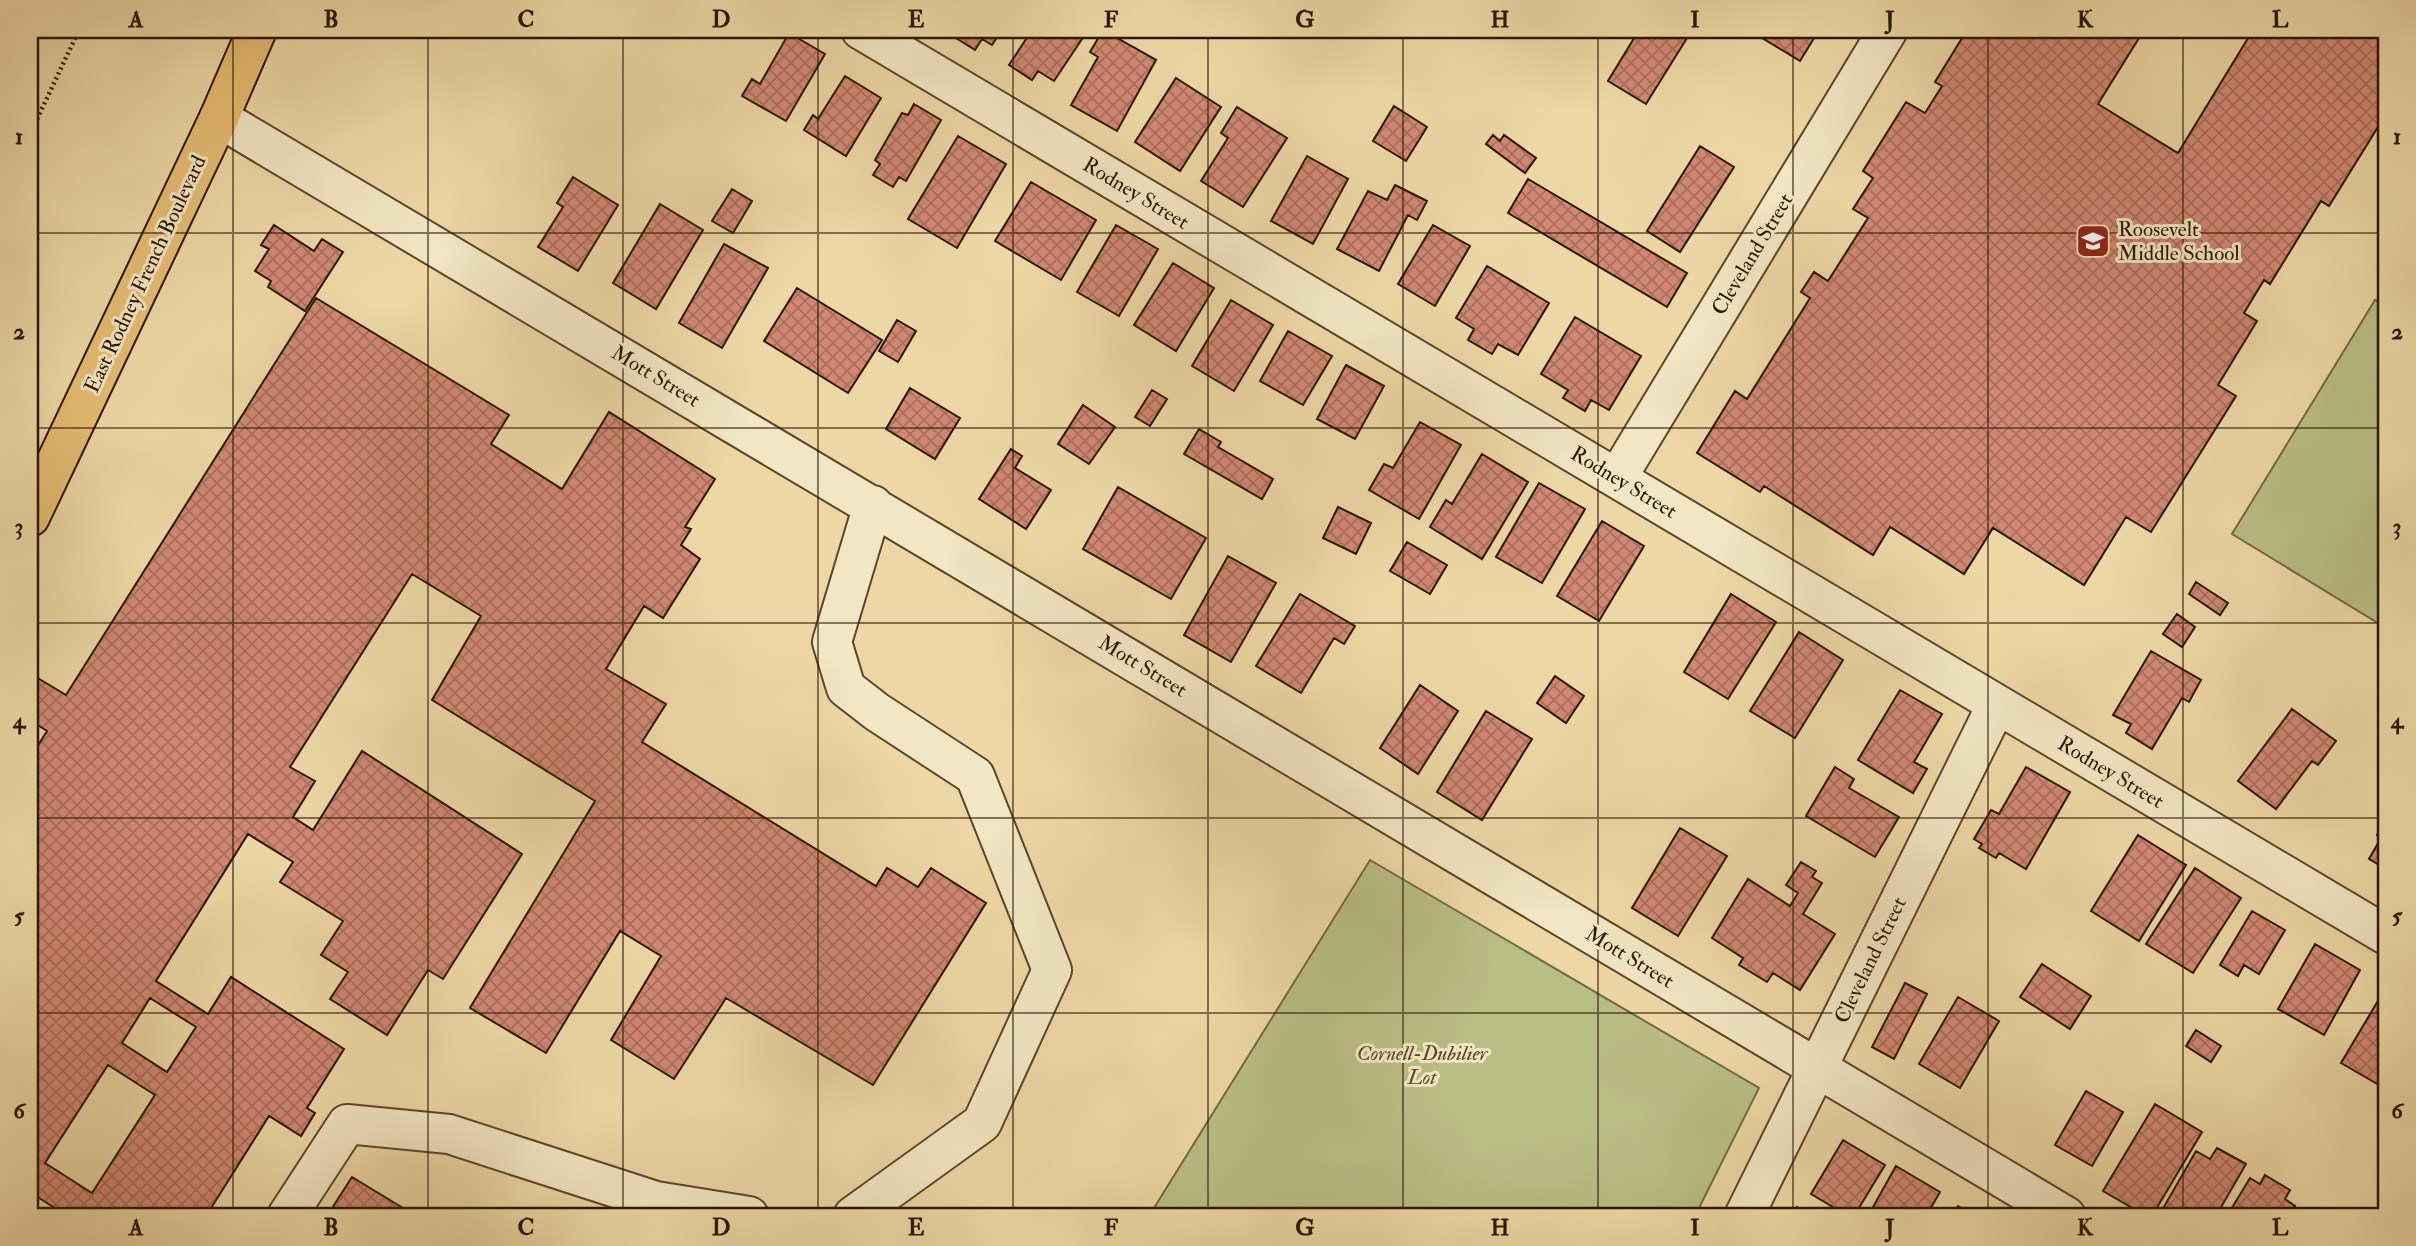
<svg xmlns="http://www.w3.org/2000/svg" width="2416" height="1246" font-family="'IM FELL Double Pica',serif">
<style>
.park{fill:#b9be85;stroke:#716a43;stroke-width:2}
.building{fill:url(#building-cross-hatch);stroke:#291601;stroke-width:2;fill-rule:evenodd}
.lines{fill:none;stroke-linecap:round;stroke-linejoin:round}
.minor-casing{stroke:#5a462a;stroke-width:42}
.major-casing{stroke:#291601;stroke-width:42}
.path{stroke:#291601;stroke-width:4.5;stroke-dasharray:2 3.5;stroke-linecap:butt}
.minor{stroke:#f3e6c4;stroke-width:38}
.major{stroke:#e6bc72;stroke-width:38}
.grid{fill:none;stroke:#291601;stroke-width:2;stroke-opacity:0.55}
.labels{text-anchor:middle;stroke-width:6;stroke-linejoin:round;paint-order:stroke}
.street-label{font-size:21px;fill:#291601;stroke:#f3e6c4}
.poi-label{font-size:21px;fill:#291601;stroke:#f3e6c4;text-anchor:start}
.park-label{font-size:21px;font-style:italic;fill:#544829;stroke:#f3e6c4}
.neatline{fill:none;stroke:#291601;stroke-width:2.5}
.grid-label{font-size:23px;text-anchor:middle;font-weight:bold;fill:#291601}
</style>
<defs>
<pattern id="building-cross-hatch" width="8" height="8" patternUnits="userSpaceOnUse" patternTransform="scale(1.75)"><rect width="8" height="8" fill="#d18873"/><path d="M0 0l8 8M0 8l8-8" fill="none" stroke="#aa6e5c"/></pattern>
</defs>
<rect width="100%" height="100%" fill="#edd8a5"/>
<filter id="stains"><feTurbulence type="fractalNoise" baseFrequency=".00286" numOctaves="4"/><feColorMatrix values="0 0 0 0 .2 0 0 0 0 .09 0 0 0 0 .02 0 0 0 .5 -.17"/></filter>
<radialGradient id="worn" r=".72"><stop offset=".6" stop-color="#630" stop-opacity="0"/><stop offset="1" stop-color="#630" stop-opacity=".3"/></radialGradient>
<path class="park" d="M2375 300 2386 307V628L2232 534Z
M1370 860 1759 1088 1695 1216H1149Z"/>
<path class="building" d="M943 30H1002L992 45 982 39 975 50Z
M1032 30H1088L1054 81 1038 71 1032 80 1009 65Z
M1103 30 1156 60 1117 131 1071 105 1098 57 1090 52Z
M1639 30H1692L1646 104 1608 81Z
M1767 30H1819L1800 61 1762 38Z
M1967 30H2144L2098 104 2178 153 2253 30H2386V114L2329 206 2321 201 2270 284 2264 280 2244 313 2257 321 2218 385 2236 396 2151 532 2126 517 2084 585 1993 528 1964 574 1890 527 1873 555 1764 486 1760 492 1697 453 1735 391 1747 399 1810 298 1801 292 1814 272 1828 281 1868 218 1853 209 1873 178 1863 171 1906 102 1925 113 1942 86 1935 82Z
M789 33 825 54 786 121 742 96 752 79 760 84Z
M845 76 881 98 846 156 804 130 813 115 818 119Z
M1176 78 1221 107 1180 171 1135 142Z
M914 104 941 120 906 181 899 177 893 187 873 175 880 164 875 160 902 113 908 115Z
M1394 106 1427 127 1406 161 1373 141Z
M1237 107 1287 138 1243 207 1201 181 1228 138 1221 133Z
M1493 135 1500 141 1504 135 1536 158 1525 173 1486 144Z
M958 136 1006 164 957 248 908 219Z
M1700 146 1734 167 1680 252 1647 231Z
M1307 156 1348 179 1313 244 1271 221Z
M573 177 618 205 578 271 538 247 563 207 557 203Z
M1528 179 1687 273 1667 307 1508 213Z
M1031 182 1096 220 1061 280 995 241Z
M1395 185 1427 201 1417 220 1408 215 1379 271 1337 249 1368 191 1387 200Z
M732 189 752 201 733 233 712 221Z
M660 204 703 230 656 309 613 283Z
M274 225 314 251 322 239 343 252 305 311 268 287 271 281 255 271 269 249 261 245Z
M1116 225 1158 249 1119 316 1077 292Z
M1433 225 1470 246 1435 306 1398 284Z
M724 244 768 268 722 348 679 323Z
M1173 263 1214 288 1176 351 1134 325Z
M1487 266 1549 303 1518 355 1498 344 1492 354 1468 340 1474 329 1456 318Z
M797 288 882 340 848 393 764 341Z
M316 298 509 415 491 444 562 489 609 412 715 479 685 527 691 529 681 545 700 559 663 618 644 606 606 669 666 704 642 742 876 886 887 868 918 887 931 868 986 903 873 1085 726 998 674 1079 611 1040 661 956 620 931 546 1053 470 1008 595 801 432 700 481 616 412 574 290 767 315 781 293 817 313 830 362 751 522 854 443 979 428 970 387 1035 330 999 348 972 321 955 343 921 280 882 293 862 248 834 156 981 208 1014 231 977 344 1049 307 1108 315 1113 301 1136 269 1116 206 1216H67L30 1192V758L47 731 30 720V686L36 677 66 695ZM150 998 196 1027 167 1072 122 1043ZM108 1065 155 1095 92 1193 45 1163Z
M1231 300 1273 325 1234 391 1192 366Z
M1575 317 1641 356 1609 410 1591 400 1585 411 1563 398 1568 390 1541 374Z
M897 320 916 331 898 362 879 351Z
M1288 331 1332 356 1303 405 1260 381Z
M1346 365 1384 386 1355 439 1317 419Z
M910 388 960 418 935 459 886 429Z
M1152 390 1167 399 1150 426 1135 417Z
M1083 405 1115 427 1089 464 1058 444Z
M1420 422 1461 445 1419 519 1369 490 1384 464 1393 468Z
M1199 429 1221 442 1218 447 1273 479 1262 499 1184 454Z
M1011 449 1022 456 1015 468 1051 490 1026 529 979 499Z
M1482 454 1528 482 1482 559 1430 527 1446 500 1452 504Z
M1539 483 1585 509 1542 583 1496 557Z
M1118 487 1206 538 1171 599 1083 549Z
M1338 507 1371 523 1356 554 1323 538Z
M1602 521 1644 546 1599 621 1557 596Z
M1407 542 1447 565 1430 594 1390 571Z
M1228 556 1276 583 1231 662 1184 635Z
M2196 582 2228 603 2220 615 2189 594Z
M1300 594 1355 626 1344 644 1334 638 1301 693 1256 666Z
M1731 594 1776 622 1728 699 1684 672Z
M2177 614 2195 627 2182 647 2163 634Z
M1799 632 1843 660 1795 738 1750 711Z
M2151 651 2201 680 2189 702 2182 698 2152 749 2126 733 2131 724 2113 715Z
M1555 676 1584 696 1566 723 1537 703Z
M1420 685 1458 711 1418 774 1380 748Z
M1900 690 1942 714 1914 762 1927 769 1913 793 1858 760Z
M2292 709 2336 741 2318 765 2312 761 2276 809 2238 781Z
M1486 711 1532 739 1482 820 1437 792Z
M1835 767 1854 779 1849 788 1899 817 1875 857 1806 816Z
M2026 767 2070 792 2026 869 1999 853 1996 858 1979 848 1982 844 1974 839 1991 810 1999 814Z
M2386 819V869L2369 859 2381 838 2377 835Z
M1680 828 1727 856 1678 936 1632 908Z
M2138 835 2186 865 2139 941 2091 911Z
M1801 862 1816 871 1812 877 1822 883 1803 914 1835 934 1800 990 1773 973 1767 982 1739 965 1743 958 1712 938 1748 879 1790 906 1798 893 1786 885Z
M2195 868 2241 898 2193 973 2146 944Z
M2252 911 2285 930 2259 974 2244 965 2238 976 2220 965Z
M2315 944 2360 970 2324 1035 2278 1009Z
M2042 964 2091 996 2070 1029 2020 997Z
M1905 983 1927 994 1894 1059 1872 1047Z
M2385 989 2386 990V1089L2341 1063Z
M1958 997 1999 1021 1960 1088 1919 1064Z
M2196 1030 2221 1046 2211 1062 2186 1046Z
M2086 1091 2123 1112 2092 1166 2055 1145Z
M2155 1104 2202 1132 2152 1216H2146L2103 1191Z
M1843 1140 1885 1165 1854 1216H1848L1811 1194Z
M2217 1148 2246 1164 2216 1216H2167L2161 1212 2196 1151 2210 1159Z
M1896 1166 1940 1192 1926 1216H1868Z
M2265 1175 2290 1190 2285 1199 2295 1206 2288 1216H2227L2250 1178 2260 1184Z
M352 1177 416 1216H327Z
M1958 1206 1976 1216H1951Z
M1797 1207 1812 1216H1792Z"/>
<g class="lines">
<g class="minor-casing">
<path id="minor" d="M861 30 2386 935
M219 118 2066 1216
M1617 478 1888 30
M287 1216 347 1124 449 1134 656 1201 749 1216
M853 1216 982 1123 1052 970 975 776 877 712 846 688 832 642 873 505
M1744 1216 1997 704"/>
</g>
<g class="major-casing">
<path id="major" d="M30 517 219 118 257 30"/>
</g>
<path class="path" d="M30 134 79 30"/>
<use href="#minor" class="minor"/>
<use href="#major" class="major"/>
</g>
<path class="grid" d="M233 30V1216M428 30V1216M623 30V1216M818 30V1216M1013 30V1216M1208 30V1216M1403 30V1216M1598 30V1216M1793 30V1216M1988 30V1216M2183 30V1216M30 233H2386M30 428H2386M30 623H2386M30 818H2386M30 1013H2386"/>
<defs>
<g id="school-square" transform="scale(1.75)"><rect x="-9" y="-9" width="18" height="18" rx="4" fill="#8f2418" stroke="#f3e6c4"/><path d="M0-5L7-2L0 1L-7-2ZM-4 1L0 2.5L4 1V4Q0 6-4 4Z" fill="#fff"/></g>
</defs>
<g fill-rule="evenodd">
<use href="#school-square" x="2093" y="241"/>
</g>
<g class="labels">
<g class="street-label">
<text transform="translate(1136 193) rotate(31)" y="7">Rodney Street</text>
<text transform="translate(1752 254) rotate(-59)" y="7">Cleveland Street</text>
<text transform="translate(145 274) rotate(-65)" y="7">East Rodney French Boulevard</text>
<text transform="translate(656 376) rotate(31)" y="7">Mott Street</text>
<text transform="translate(1624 482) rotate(31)" y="7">Rodney Street</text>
<text transform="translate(1143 666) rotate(31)" y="7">Mott Street</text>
<text transform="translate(2111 772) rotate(31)" y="7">Rodney Street</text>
<text transform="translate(1630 957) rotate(31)" y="7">Mott Street</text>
<text transform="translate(1870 960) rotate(-64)" y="7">Cleveland Street</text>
</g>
<g class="poi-label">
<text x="2118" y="236">Roosevelt<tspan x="2118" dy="24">Middle School</tspan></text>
</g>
<g class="park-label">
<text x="1422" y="1060">Cornell-Dubilier<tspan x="1422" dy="24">Lot</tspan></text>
</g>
</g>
<rect width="2416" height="1246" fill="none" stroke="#edd8a5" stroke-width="77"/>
<rect x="38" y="38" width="2340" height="1170" class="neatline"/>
<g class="grid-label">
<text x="136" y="27">A</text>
<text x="331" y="27">B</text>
<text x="526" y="27">C</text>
<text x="721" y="27">D</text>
<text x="916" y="27">E</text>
<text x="1111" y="27">F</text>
<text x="1305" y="27">G</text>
<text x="1500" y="27">H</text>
<text x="1695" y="27">I</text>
<text x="1890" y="27">J</text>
<text x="2085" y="27">K</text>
<text x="2280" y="27">L</text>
<text x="19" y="144">1</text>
<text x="2397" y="144">1</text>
<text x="19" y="339">2</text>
<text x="2397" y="339">2</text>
<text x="19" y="534">3</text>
<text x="2397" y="534">3</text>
<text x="19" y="728">4</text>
<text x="2397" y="728">4</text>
<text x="19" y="923">5</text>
<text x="2397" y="923">5</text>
<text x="19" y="1118">6</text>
<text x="2397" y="1118">6</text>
<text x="136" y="1235">A</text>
<text x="331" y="1235">B</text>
<text x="526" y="1235">C</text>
<text x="721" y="1235">D</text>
<text x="916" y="1235">E</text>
<text x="1111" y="1235">F</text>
<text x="1305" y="1235">G</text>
<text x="1500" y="1235">H</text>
<text x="1695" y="1235">I</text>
<text x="1890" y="1235">J</text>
<text x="2085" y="1235">K</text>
<text x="2280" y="1235">L</text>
</g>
<rect width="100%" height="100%" filter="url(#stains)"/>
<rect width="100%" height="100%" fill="url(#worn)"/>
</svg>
